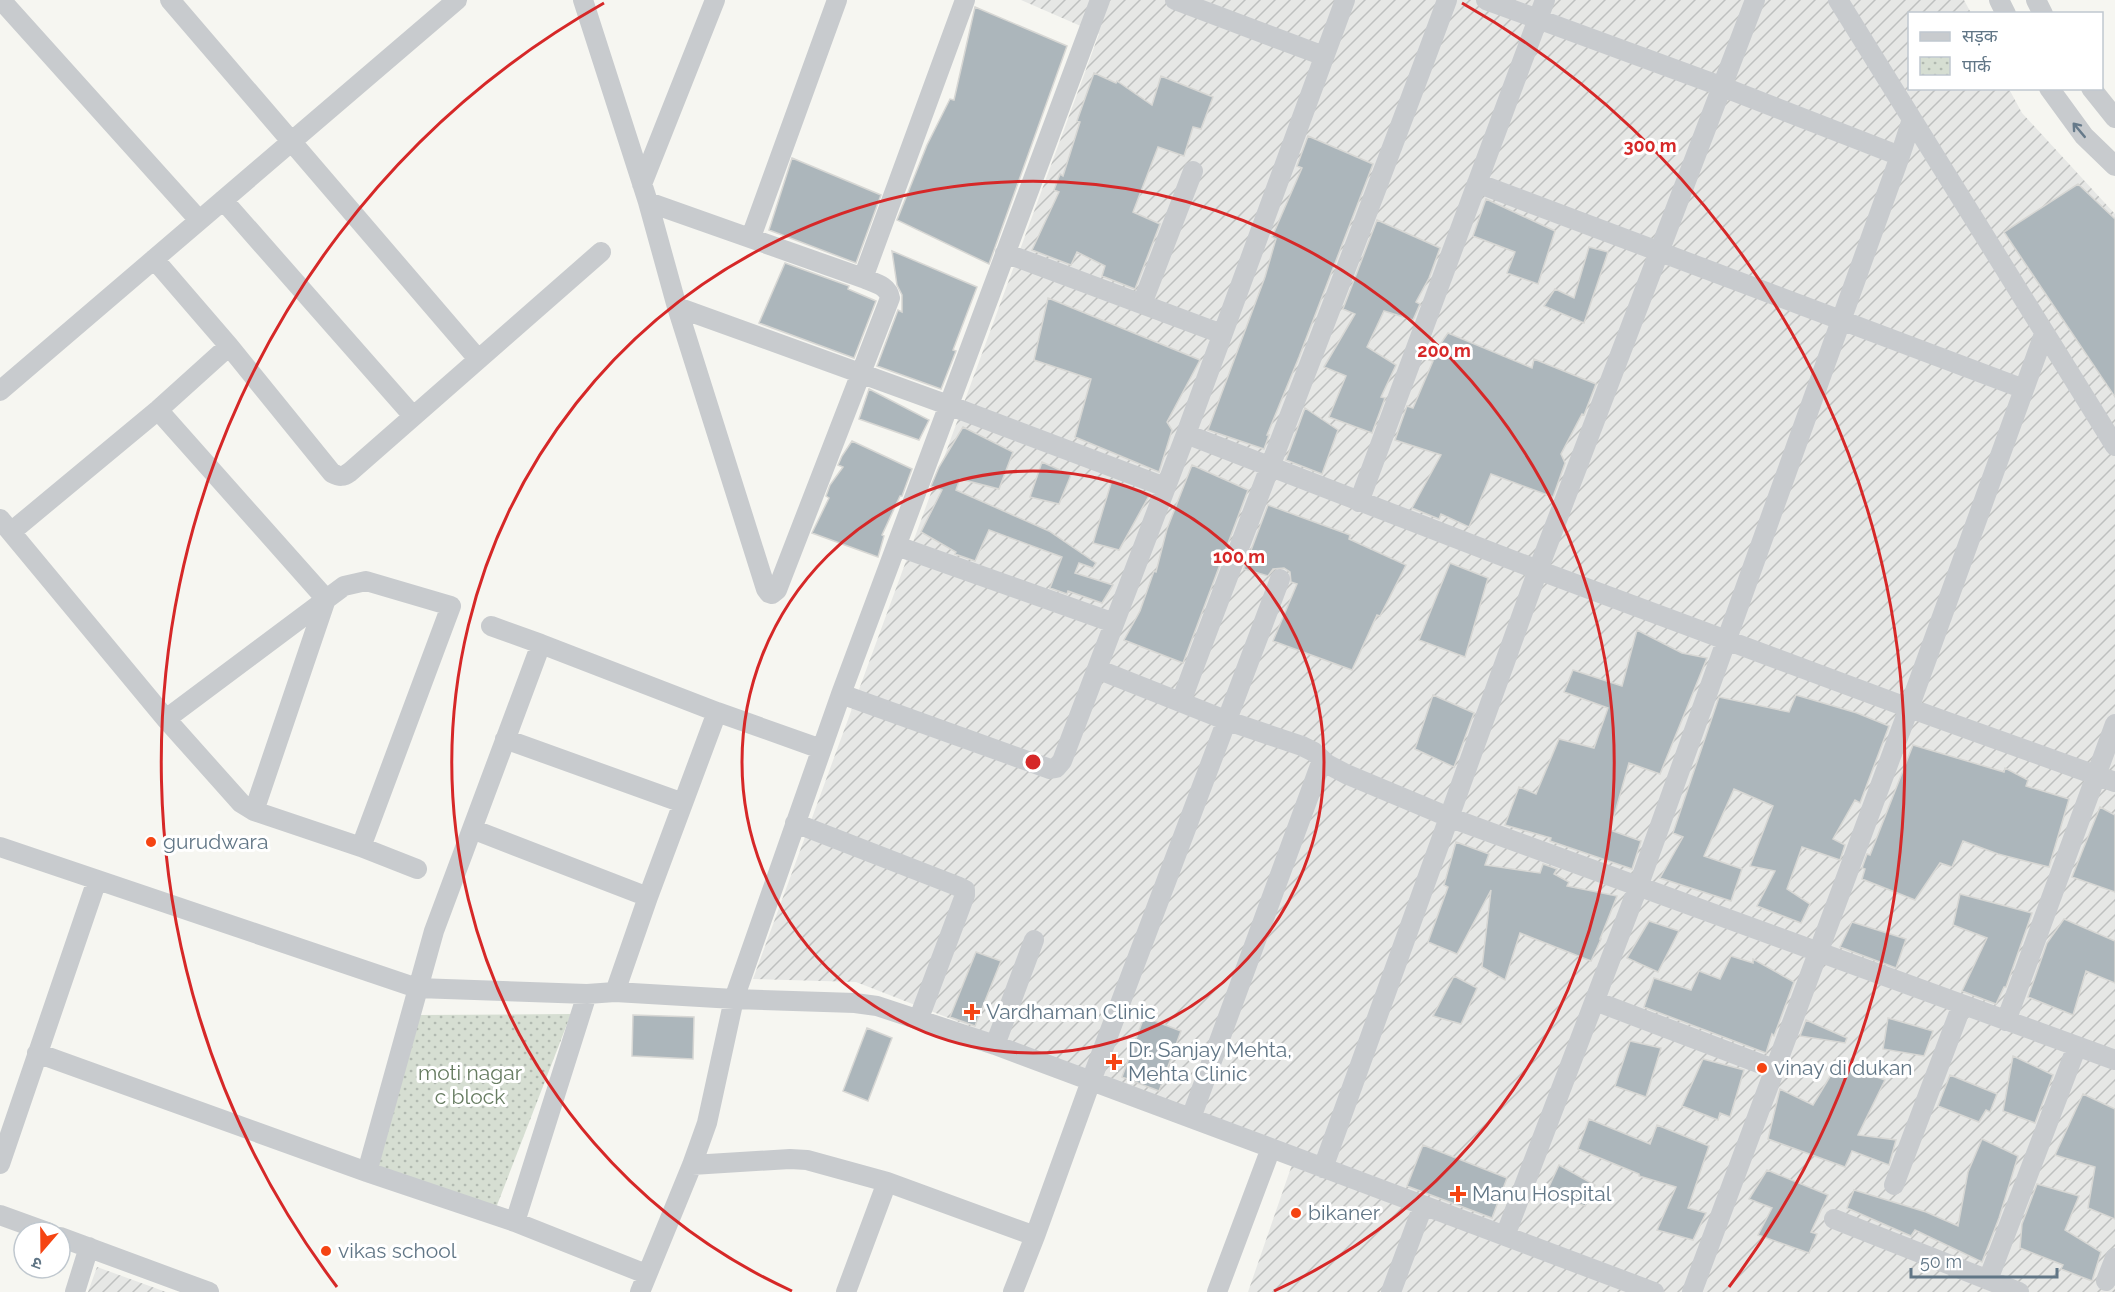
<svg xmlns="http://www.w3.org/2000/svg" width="2115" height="1292" font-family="Raleway,'Noto Sans Devanagari',sans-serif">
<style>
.industrial{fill:url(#industrial-furrows)}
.park{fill:url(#park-dots)}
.building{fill:#acb6bb;stroke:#d7d7d4;stroke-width:1.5}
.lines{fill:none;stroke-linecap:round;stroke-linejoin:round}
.minor{stroke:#c8cbce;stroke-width:20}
.oneway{stroke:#667a8a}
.ring{fill:none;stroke:#d62828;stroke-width:3}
.poi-dot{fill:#f54412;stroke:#fff;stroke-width:2}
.labels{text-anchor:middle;stroke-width:6;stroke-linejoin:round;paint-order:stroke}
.poi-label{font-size:21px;fill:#617686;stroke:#fff;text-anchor:start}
.park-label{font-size:21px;fill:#677c61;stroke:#fff}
.centre{fill:#d62828;stroke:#fff;stroke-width:3}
.ring-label{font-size:18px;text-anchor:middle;font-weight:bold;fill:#d62828;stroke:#fff;stroke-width:6;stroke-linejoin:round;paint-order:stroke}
</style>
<defs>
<pattern id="industrial-furrows" width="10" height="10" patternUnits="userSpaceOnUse" patternTransform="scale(1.5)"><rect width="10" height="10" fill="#e6e7e5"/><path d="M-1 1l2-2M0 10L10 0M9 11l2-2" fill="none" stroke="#bec0bf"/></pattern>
<pattern id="park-dots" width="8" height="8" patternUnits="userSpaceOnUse" patternTransform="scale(1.5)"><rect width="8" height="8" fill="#d6ded2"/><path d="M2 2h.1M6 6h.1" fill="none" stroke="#b1b9b0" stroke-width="1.8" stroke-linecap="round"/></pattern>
</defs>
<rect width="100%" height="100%" fill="#f6f6f1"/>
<path class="industrial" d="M1021 0H1964L1971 13 1910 14V88L2009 89 2022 113 2115 214V1292H1248L1296 1153 856 982 753 979 1099 34Z
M97 1267 166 1292H88Z"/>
<path class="park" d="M571 1014 494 1213 375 1174 417 1015Z"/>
<path class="building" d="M975 7 1067 46 989 264 897 220 927 145 950 99 954 100Z
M1094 73 1116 83 1117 81 1152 105 1161 76 1213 97 1201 129 1193 127 1184 156 1158 147 1133 212 1160 224 1135 289 1102 276 1105 266 1077 252 1071 265 1032 250 1059 192 1054 190 1060 174 1063 176 1080 122 1077 121Z
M1308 136 1373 164 1299 357 1267 435H1269L1264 449 1208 430 1265 277 1276 239 1272 237 1302 168 1297 166Z
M792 158 881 195 856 263 769 230Z
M2078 184 2115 219V397L2004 232Z
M1486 199 1555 231 1538 284 1507 273 1515 252 1473 236Z
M1377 220 1440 248 1429 278 1416 302 1420 304 1413 320 1384 311 1367 347 1396 365 1381 397 1385 398 1372 433 1329 417 1346 376 1324 367 1355 314 1343 309Z
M1589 247 1608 252 1584 323 1544 306 1555 289 1574 298Z
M892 251 977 287 953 350 956 351 941 389 877 366 898 310 902 312V295L897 285Z
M785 263 849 286 848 289 876 301 854 358 759 323Z
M1048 298 1200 360 1167 422 1172 430 1159 472 1075 437 1091 379 1034 360Z
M1448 333 1532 368 1534 359 1596 384 1584 415 1582 414 1561 454 1565 463 1553 497 1491 474 1469 527 1441 514 1439 519 1412 508 1441 455 1395 440 1407 406 1413 408 1433 361 1429 360Z
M869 389 929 420 919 440 859 419Z
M1305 408 1338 430 1322 474 1286 460Z
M963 427 1013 452 999 489 960 479 956 490 1049 531 1096 563 1093 568 1079 563 1075 573 1113 585 1102 603 1068 591 1067 594 1050 588 1062 557 989 530 975 561 955 554 956 552 921 532 942 490 931 486 939 467Z
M852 441 912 469 902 496H900L882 535 884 536 878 557 812 533 829 498 826 496 830 485 843 467 838 465 842 456Z
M1042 462 1071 475 1059 504 1030 497Z
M1192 465 1248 490 1183 663 1124 640 1140 611 1154 571 1156 572 1167 529Z
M1112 480 1150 494 1119 550 1093 543Z
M1268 505 1350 535 1349 539 1406 565 1380 616 1377 615 1352 670 1273 641 1297 584 1291 582 1290 572 1284 568 1273 569 1268 576 1244 569Z
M1450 563 1488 578 1465 657 1419 640Z
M1637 630 1682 653 1707 658 1660 774 1629 763 1610 830 1641 841 1632 869 1550 841 1551 838 1505 825 1519 787 1536 794 1559 739 1594 748 1608 708 1564 692 1573 670 1622 686Z
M1433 695 1474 713 1454 767 1415 749Z
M1796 695 1857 713 1889 726 1860 803 1855 800 1833 839 1845 845 1840 860 1802 847 1787 889 1810 904 1801 923 1757 906 1775 871 1750 866 1773 806 1734 789 1704 856 1742 869 1731 901 1660 878 1683 837 1673 833 1719 697 1789 712Z
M1913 745 2004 772 2005 768 2028 780 2026 786 2069 799 2049 867 1998 854 1963 841 1952 867 1940 863 1915 900 1862 879 1865 869 1862 868 1867 854 1870 855Z
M2100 807 2115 815V892L2072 877Z
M1456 842 1489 854 1485 865 1540 873 1543 864 1557 869 1554 874 1569 882 1567 886 1617 896 1600 939H1601L1591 961 1520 933 1505 980 1482 967 1491 890 1457 954 1428 942 1448 887 1444 885Z
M1960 894 2032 913 2006 987H2004L1996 1004 1962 991 1987 938 1953 925Z
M2064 919 2115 941V983L2086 971 2073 1015 2028 997 2047 943Z
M1649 921 1679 931 1658 972 1627 958Z
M1852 922 1906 939 1896 968 1840 947Z
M976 952 1001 961 975 1026 950 1017Z
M1731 956 1753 963V959L1794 982 1774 1036 1772 1034 1766 1053 1644 1007 1654 978 1691 990 1699 971 1720 979Z
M1454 976 1477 988 1461 1024 1433 1016Z
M633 1015 694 1017 693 1059 632 1056Z
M1144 1017 1181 1031 1159 1091 1122 1077Z
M1888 1018 1933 1031 1924 1056 1883 1049Z
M1806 1020 1847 1038 1845 1043 1800 1036Z
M867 1028 892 1038 868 1101 843 1091Z
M1630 1041 1661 1048 1646 1097 1615 1086Z
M2013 1056 2053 1075 2035 1123 2003 1111Z
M1703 1059 1744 1070 1730 1117 1720 1113 1718 1120 1682 1106Z
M1838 1063 1885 1080 1858 1135 1896 1140 1889 1165 1852 1151 1845 1167 1768 1139 1780 1089 1813 1105Z
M1950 1075 1997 1094 1990 1112 1986 1110 1979 1122 1938 1106Z
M2083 1094 2115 1109V1219L2088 1208 2095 1167 2055 1155Z
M1589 1119 1650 1144 1657 1125 1709 1146 1688 1208 1706 1213 1693 1240 1657 1230 1676 1187 1639 1176V1174L1578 1149Z
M1982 1139 2018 1156 1999 1218 1982 1262 1915 1230 1911 1236 1847 1208 1854 1190 1926 1212 1958 1226 1968 1172Z
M1423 1145 1507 1178 1492 1218 1407 1186Z
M1559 1165 1595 1185 1585 1206 1547 1191Z
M1767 1170 1828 1195 1811 1232 1817 1234 1809 1253 1758 1235 1772 1208 1749 1199Z
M2037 1184 2079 1196 2065 1230 2101 1252 2092 1281 2061 1269 2063 1265 2020 1248 2022 1224Z"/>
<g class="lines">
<path class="minor" d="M1 0 199 220
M170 0 478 359
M583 0 648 202 677 307 766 589 769 593 772 594 777 590 890 298C888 285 874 283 863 278L648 202
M1175 0 1324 56
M1486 0 1723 87 1900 156 1912 119
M1838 0 2115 446
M1999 0 2006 14
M2036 0 2043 14
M2049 88 2084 136 2115 166
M2091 88 2115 118
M1477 183C1659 253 1842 319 2024 389
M642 184 715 0
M223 200 413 416
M751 237 837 0
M1005 253 1222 334
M154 259 229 346 332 473C340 477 343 477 350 472L601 252
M863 278 965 0
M1142 304 1193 171
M677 307 948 405 1165 487
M0 391 457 0
M158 410 326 599 254 811
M1186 434 1345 0
M1359 502 1545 0
M0 519 166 719 241 803 254 811 361 847 417 869
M11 532 158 410 229 346
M897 546 1114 623
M541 644 717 712 821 749
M1097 669 1228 721 1302 746 1314 752 1327 764 1346 774 1451 818 2115 1060
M841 694 1100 0
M1181 702C1268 467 1361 235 1447 0
M166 719 344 586 366 581 451 606 361 847
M505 739 683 803
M795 823 957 886 965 890V895L919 1018
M472 829 648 897
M0 847 417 988 587 994 615 992 734 999 855 1003 877 1006 995 1045 1271 1148
M615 992 648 897 717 712
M1595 1001 1774 1069
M2006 1021 2115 724
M995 1045 1034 940
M37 1053 367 1172 515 1222 646 1274
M1191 1118 1322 760
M0 1164 97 880
M692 1165 790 1159 807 1160 887 1182
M1323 1168 1538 570 1755 0
M367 1172 434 931 541 644 491 626
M1894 1185 1962 1005
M0 1215 47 1232
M1834 1219 2019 1292
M515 1222 587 994
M1505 1236 1638 887 1900 156
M60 1237 209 1292
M1988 1280 2077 1046
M2106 1281 2115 1258
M75 1292 89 1247
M640 1292 692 1165 707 1123 734 999 841 694 1050 769 1056 768 1062 761 1186 434 1538 570 1909 708 2115 782
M846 1292 887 1182 1035 1236 1091 1081 1280 579
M1013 1292 1035 1236
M1217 1292 1271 1148 1654 1292
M1391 1292 1423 1206
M1692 1292 1909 708 2044 334"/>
</g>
<defs><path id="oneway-shaft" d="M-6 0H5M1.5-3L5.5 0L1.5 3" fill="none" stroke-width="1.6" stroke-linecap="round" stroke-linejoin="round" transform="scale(1.5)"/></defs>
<use class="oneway" href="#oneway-shaft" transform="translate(2079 130) rotate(-130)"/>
<g class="ring">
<circle cx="1033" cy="762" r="291"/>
<path d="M792 1291A581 581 0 1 1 1274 1291"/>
<path d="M337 1287A872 872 0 0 1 604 3M1462 3A872 872 0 0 1 1729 1287"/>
</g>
<g class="poi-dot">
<circle cx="151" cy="842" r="6"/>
<path d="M969 1003h6v6h6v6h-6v6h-6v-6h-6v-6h6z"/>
<path d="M1111 1053h6v6h6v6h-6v6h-6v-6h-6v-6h6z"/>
<circle cx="1762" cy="1068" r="6"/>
<path d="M1455 1185h6v6h6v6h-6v6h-6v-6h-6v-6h6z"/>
<circle cx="1296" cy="1213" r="6"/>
<circle cx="326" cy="1251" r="6"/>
</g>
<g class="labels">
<g class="poi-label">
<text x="163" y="849">gurudwara</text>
<text x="986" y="1019">Vardhaman Clinic</text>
<text x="1128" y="1057">Dr. Sanjay Mehta,<tspan x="1128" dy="24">Mehta Clinic</tspan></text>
<text x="1774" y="1075">vinay di dukan</text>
<text x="1472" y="1201">Manu Hospital</text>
<text x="1308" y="1220">bikaner</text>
<text x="338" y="1258">vikas school</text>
</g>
<g class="park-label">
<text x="470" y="1080">moti nagar<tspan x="470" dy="24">c block</tspan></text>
</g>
</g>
<circle cx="1033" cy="762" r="9" class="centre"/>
<g class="ring-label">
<text x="1650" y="152">300 m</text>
<text x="1444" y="357">200 m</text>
<text x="1239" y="563">100 m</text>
</g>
<rect x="1908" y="12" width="195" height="78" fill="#ffffff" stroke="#c0c8cf" stroke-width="1.5"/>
<rect x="1920" y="32" width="30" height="9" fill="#c8cbce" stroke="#c0c8cf" stroke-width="1.5"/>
<text x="1962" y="42" font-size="18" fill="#617686">सड़क</text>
<rect x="1920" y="57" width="30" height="18" fill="url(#park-dots)" stroke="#c0c8cf" stroke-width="1.5"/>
<text x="1962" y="72" font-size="18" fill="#617686">पार्क</text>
<g transform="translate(42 1250) rotate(200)"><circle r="28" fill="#ffffff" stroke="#c0c8cf" stroke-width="1.5"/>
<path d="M0-4.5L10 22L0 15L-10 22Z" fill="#f54412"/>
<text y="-9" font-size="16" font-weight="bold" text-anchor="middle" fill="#617686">उ</text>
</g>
<path d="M1911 1268v9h146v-9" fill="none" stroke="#617686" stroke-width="3"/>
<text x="1920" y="1268" font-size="18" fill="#617686" stroke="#ffffff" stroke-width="4.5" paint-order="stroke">50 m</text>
</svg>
